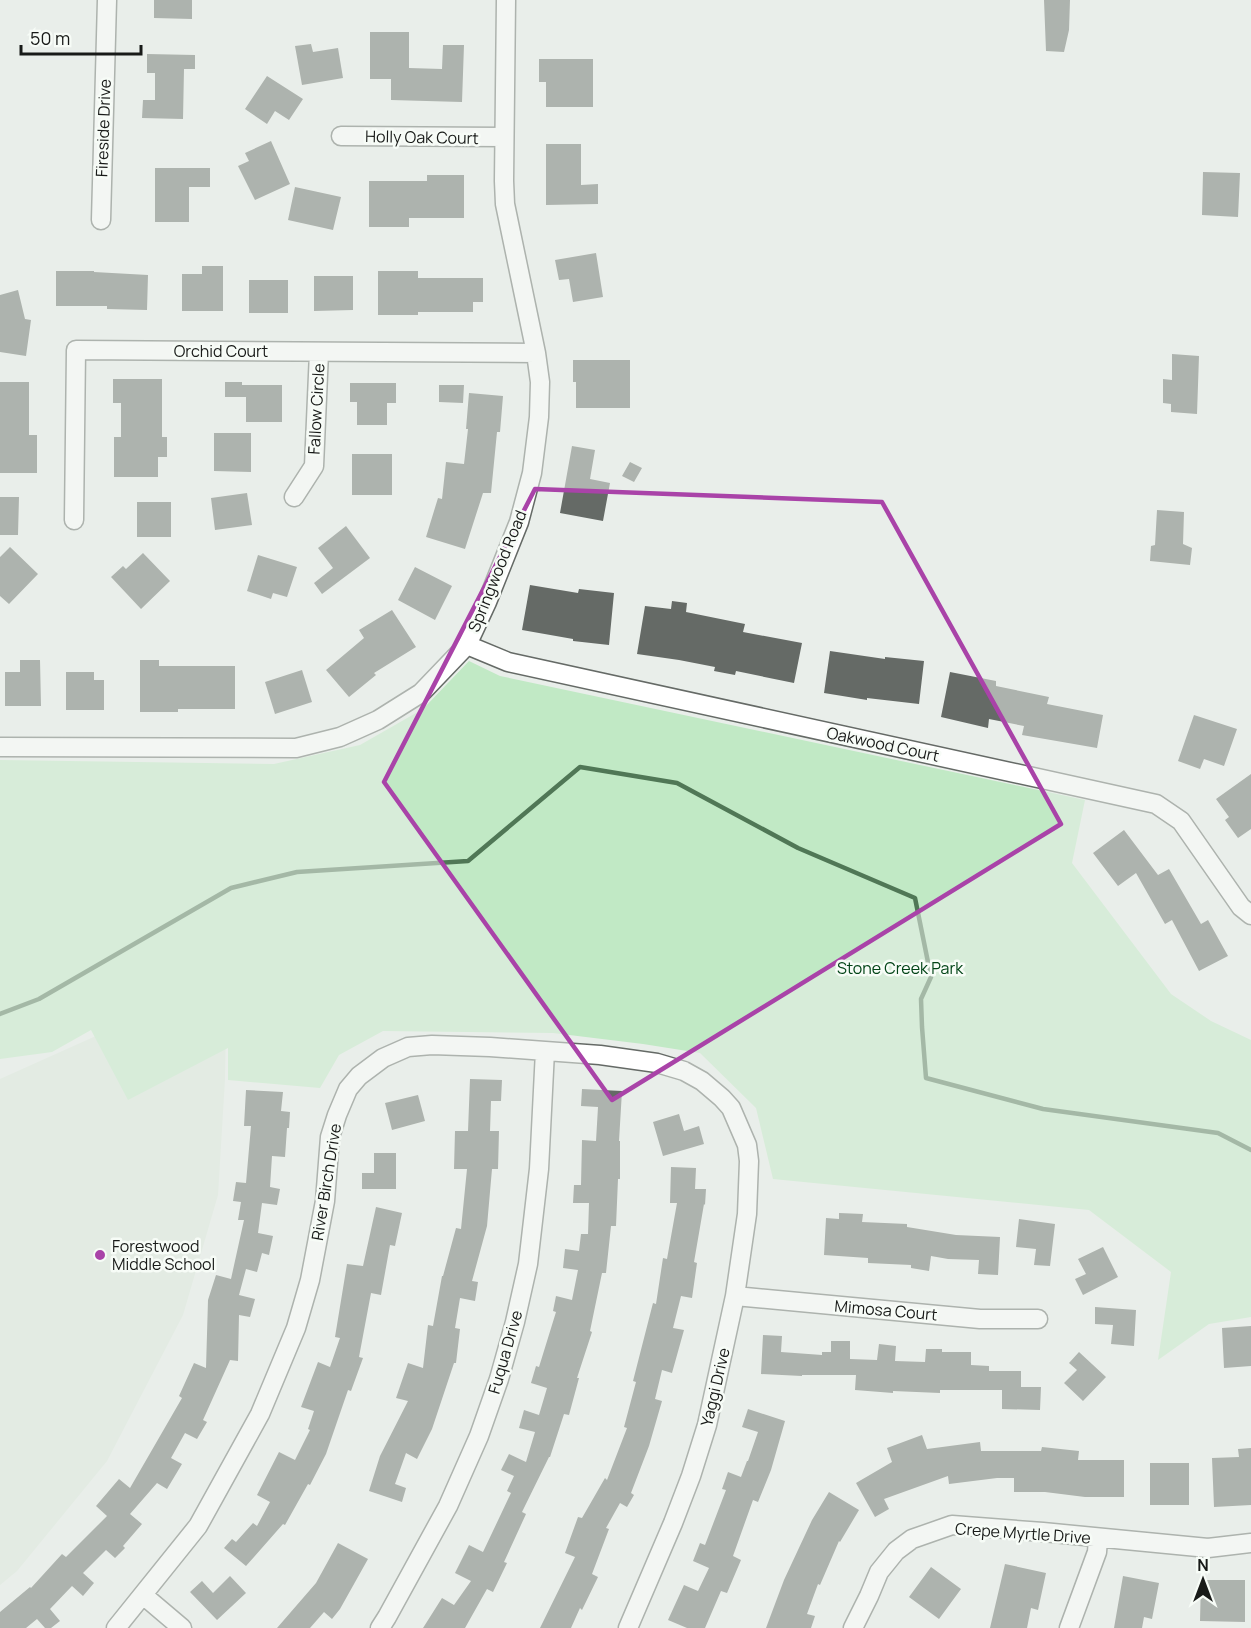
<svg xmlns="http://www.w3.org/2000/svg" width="1251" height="1628" font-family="Manrope,sans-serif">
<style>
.built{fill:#dbe6dc}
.green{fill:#c1e9c5}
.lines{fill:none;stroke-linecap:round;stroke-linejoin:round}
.stream{stroke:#507756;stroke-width:4.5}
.building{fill:#656a66}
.minor-casing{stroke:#656a66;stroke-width:21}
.minor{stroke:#fff;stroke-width:18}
.marked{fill:none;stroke:#a943a8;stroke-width:4.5;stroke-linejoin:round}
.poi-dot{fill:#a943a8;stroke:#f7fcf7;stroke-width:2}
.labels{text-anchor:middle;stroke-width:5;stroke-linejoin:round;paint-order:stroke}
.street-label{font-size:16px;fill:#181a18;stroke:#f7fcf7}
.park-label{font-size:16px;fill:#024417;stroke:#f7fcf7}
.poi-label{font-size:16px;fill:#181a18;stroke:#f7fcf7;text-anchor:start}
</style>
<rect width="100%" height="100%" fill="#e9eeea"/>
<path class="built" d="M227 962 225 1079 218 1195 183 1315 107 1461 17 1571 0 1585V1079L107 1031Z"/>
<path class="green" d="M469 661 500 676 1085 800 1072 863 1171 994 1211 1021 1251 1040V1317L1209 1324 1158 1360 1171 1272 1089 1210 773 1179 756 1108 700 1053 643 1044 553 1033 383 1031 339 1055 320 1088 228 1080V1048L128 1100 91 1030 52 1052 0 1059V760L274 764 360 745 423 709Z"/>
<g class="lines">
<path class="stream" d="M0 1014 39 999 231 888 297 872 468 861 580 767 677 783 798 848 915 898 931 977 921 999 922 1027 926 1078 1043 1109 1218 1133 1251 1150"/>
</g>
<path class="building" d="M154 0H192V19L154 18Z
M1044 0H1070L1069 30 1064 52 1046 51Z
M370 32H409V68L442 69 443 45H464L462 102 391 100V79H370Z
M311 44 313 52 338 48 343 78 302 85 295 46Z
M147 54 195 55V69H184L183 119 142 118 143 100H155V73H147Z
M539 59H593V107H546V82H539Z
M267 76 303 99 289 120 275 111 267 124 245 109Z
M271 141 290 184 255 200 238 166 249 161 245 153Z
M546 144H581V185L598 184V204L546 205Z
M155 168H210V187H189V222H155Z
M1203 172 1240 173 1238 217 1202 215Z
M427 175H464V218H409V227H369V181H427Z
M295 187 341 197 333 230 288 220Z
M596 253 603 297 573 302 569 279 559 280 555 260Z
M202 266H223V311H182V274H202Z
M56 271H94V272L148 275 147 310 107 309V306H56Z
M378 271H418V278H483V302H473V312H418V315H378Z
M314 276H353V310L314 311Z
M249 280H288V313H249Z
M18 290 25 319 31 320 26 356 0 352V295Z
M1172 354 1199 356 1197 414 1171 412V404L1163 403V379L1172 380Z
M573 360H630V408H576V382H573Z
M113 379H162V437H167V457H158V477H114V437H121V403H113Z
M0 382H29V435H37V473H0Z
M225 382H242V385H282V422H246V397H225Z
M350 383H396V403H387V425H357V402H350Z
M439 385H464L463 403 439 402Z
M469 393 503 396 500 432H497L491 493H483L465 549 426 537 438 498 442 499 446 462 464 464 468 429H466Z
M214 433H251V472L214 471Z
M572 446 595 450 590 479 610 483 603 521 560 513Z
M352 454H392V495H352Z
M630 462 642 468 634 482 622 476Z
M247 493 252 525 215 530 211 498Z
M0 497H19L18 535H0Z
M137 502H171V537H137Z
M1157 510 1184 512 1183 544 1192 548 1190 565 1150 561 1151 546 1155 545Z
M346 526 370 558 322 594 314 583 333 568 318 548Z
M10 547 38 574 9 604 0 596V557Z
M143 553 170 581 141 609 111 577 123 566 126 569Z
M258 555 297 567 287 597 273 593 271 599 247 591Z
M415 567 452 586 435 620 398 600Z
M530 585 578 593 579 589 614 593 609 645 573 641V639L522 630Z
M672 601 687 603 686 612 745 624 743 632 802 643 794 683 736 671 735 675 714 671 715 667 679 660 637 654 645 606 671 609Z
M392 610 416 647 374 673 376 675 349 697 326 670 364 638 359 630Z
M830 651 885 659V657L924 661 919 704 867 698V700L824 693Z
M20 660H40L41 706H5V672H20Z
M140 660H159V666H235V709H178V712H140Z
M302 670 312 702 275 714 265 682Z
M66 672H94V680H104V710H66Z
M950 672 996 681V686L1049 697 1047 704 1103 715 1097 748 1022 735 1024 726 989 719 988 728 941 717Z
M1194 715 1237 729 1224 766 1204 759 1200 769 1178 761Z
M1251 774V829L1238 838 1225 820 1229 817 1216 799Z
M1124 830 1158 875 1169 869 1201 924 1208 920 1228 956 1199 971 1172 920 1165 924 1136 873 1118 886 1093 853Z
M470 1079 502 1080 501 1101H491L490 1131H499L498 1169H492L487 1226 472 1281 478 1282 475 1301 460 1298 455 1328 460 1329 456 1363H454L432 1429 417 1459 406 1453 395 1484 406 1488 402 1502 369 1491 380 1456 408 1401 396 1398 408 1363 423 1368 428 1325 433 1326 442 1276H443L456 1228 461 1229 467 1169H454L455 1131H468Z
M582 1089 622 1091 619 1141H620V1179H618L616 1226H611L606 1273H602L590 1331 592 1332 577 1378H579L569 1415 564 1414 550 1457H549L522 1512 526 1514 504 1562 507 1563 493 1592 487 1589 465 1628H423L442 1598 454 1605 471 1581 455 1573 469 1545 483 1552 511 1493 507 1491 514 1476 501 1470 509 1454 526 1462 535 1432 519 1428 524 1410 539 1415 547 1388 531 1383 536 1366 539 1367 556 1312 553 1311 556 1296 572 1300 578 1270 563 1268 565 1249 579 1251 581 1234H588L589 1203H573L574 1185H581L582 1140 596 1141 598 1107 581 1106Z
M246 1090 283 1092 281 1111 290 1112 289 1128H287L285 1157 272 1156 270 1187 280 1189 277 1205 262 1203 258 1233 273 1236 269 1255 262 1253 257 1272 246 1269 239 1295 255 1299 250 1317 239 1315 238 1361 230 1360 203 1420 207 1422 197 1439 185 1433 171 1458 182 1464 167 1489 157 1483 130 1514 142 1524 123 1546 125 1548 115 1558 106 1550 83 1573 94 1583 83 1596 72 1586 50 1609 60 1621 51 1628H45L37 1619 26 1628H0V1612L30 1587 31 1588 62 1554 66 1557 107 1516 96 1506 119 1479 130 1488 182 1398 179 1396 194 1363 206 1368 208 1300 216 1275 231 1279 244 1220H238L241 1202 233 1201 236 1182 246 1183 251 1126H244Z
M418 1095 425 1121 392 1130 385 1103Z
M679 1114 684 1131 699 1126 704 1144 663 1156 653 1122Z
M374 1153H396V1189H362V1173H374Z
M671 1167 696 1168 695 1189H706L705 1205 704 1204 694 1262 697 1263 692 1298 681 1296 673 1328 684 1330 672 1373 662 1370 655 1399 662 1401 649 1446 631 1493 634 1495 627 1507 620 1503 606 1528 609 1529 592 1574 598 1577 582 1610 580 1608 571 1628H540L575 1557 565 1553 578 1517 582 1518 605 1478 607 1480 627 1428 624 1427 636 1382 633 1381 653 1303 656 1304 663 1258 667 1259 677 1203H670Z
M376 1207 402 1213 395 1246 390 1245 381 1295 371 1293 359 1357 363 1358 351 1391 348 1390 326 1454 310 1485 308 1484 285 1525 283 1524 246 1566 224 1548 232 1539 236 1542 253 1523 257 1526 270 1502 257 1495 279 1452 295 1460 310 1430 308 1429 314 1411 301 1407 318 1362 330 1367 340 1338 335 1337 347 1264 363 1266Z
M839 1213 863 1214 862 1222 907 1224V1227L956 1235 1000 1237 998 1275 978 1274 979 1260 948 1259 931 1256 929 1271 911 1268V1265L868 1263V1258L824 1255 826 1218 839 1219Z
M1019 1219 1055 1224 1050 1266 1034 1265 1036 1249 1016 1247Z
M1103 1247 1118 1277 1083 1295 1075 1279 1086 1274 1078 1259Z
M1095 1307 1136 1310 1134 1346 1111 1344 1113 1325 1095 1324Z
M1251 1326V1366L1224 1368 1222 1328Z
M763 1335 782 1336 781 1352 822 1355V1352H831V1341H850V1359L877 1360 879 1344 896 1346 895 1361 925 1362 926 1349H942V1352H971V1365L989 1366V1371H1021V1387H1041L1040 1410 1002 1409V1390H940V1393L893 1391V1393L855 1390 856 1375H802V1376L761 1374Z
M1079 1352 1106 1377 1083 1401 1064 1383 1077 1370 1069 1363Z
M748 1409 785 1421 771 1470 758 1502 753 1500 733 1556 741 1560 727 1593 721 1591 705 1628H687L668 1620 684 1585 698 1591 709 1568 693 1561 700 1543 705 1545 726 1490 722 1489 728 1472 741 1477 747 1461H748L758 1432 742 1427Z
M922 1435 927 1449 980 1442 981 1451H1041L1042 1447 1079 1451 1078 1460H1124V1497H1085L1045 1492H1014V1478H997L949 1484 948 1476 884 1499 889 1509 875 1517 856 1483 892 1462 887 1448Z
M1251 1448V1505L1214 1507 1212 1458 1239 1457 1238 1449Z
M1150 1463H1189V1505H1150Z
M829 1492 859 1510 840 1542 839 1541 820 1585 818 1584 807 1614 815 1616 811 1628H766L784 1580 812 1520Z
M338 1543 368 1559 340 1609 332 1619 324 1612 310 1628H277L316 1583Z
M1005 1564 1046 1573 1038 1610 1031 1608 1027 1628H990Z
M931 1567 961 1589 939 1619 909 1597Z
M230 1576 246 1593 217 1620 190 1592 202 1581 213 1593Z
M1123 1576 1159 1583 1152 1619 1144 1617 1142 1628H1114Z
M1201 1580H1245V1622L1200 1621Z"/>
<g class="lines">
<g class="minor-casing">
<path id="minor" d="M341 136 504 137
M101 220 107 0
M294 497 314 466 319 352
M74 520 76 350 536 353
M467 645 508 662 1156 804 1181 821 1241 907 1251 915
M0 747 296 748 340 737 378 720 421 693 467 645 487 602 519 522 532 473 539 417 540 382 536 353 505 204 504 181 506 0
M735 1296 980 1319H1038
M143 1595 182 1628
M116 1628 198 1526 260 1414 296 1328 310 1280 325 1201 330 1137 337 1115 348 1089 359 1076 383 1058 408 1047 432 1045 490 1047 600 1055 657 1063 684 1071 702 1081 722 1098 731 1108 747 1145 749 1161 747 1214 735 1296 707 1425 691 1476 673 1523 628 1628
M380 1628 387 1617 448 1506 479 1436 499 1379 515 1322 528 1264 539 1169 545 1051
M853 1628 869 1596 879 1572 896 1551 912 1539 952 1525 1043 1532 1208 1548 1251 1543
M1069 1628 1097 1552 1098 1539"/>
</g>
<use href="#minor" class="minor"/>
</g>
<path d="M0 0H1251V1628H0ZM535 489 882 502 1061 824 612 1100 384 782Z" fill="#e9eeea" fill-opacity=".55" fill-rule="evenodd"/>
<path class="marked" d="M535 489 882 502 1061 824 612 1100 384 782Z"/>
<circle class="poi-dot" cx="100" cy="1255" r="6"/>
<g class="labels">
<g class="street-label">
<text transform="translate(103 128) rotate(-88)" y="6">Fireside Drive</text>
<text transform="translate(422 137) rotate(1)" y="6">Holly Oak Court</text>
<text x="221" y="357">Orchid Court</text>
<text transform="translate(316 409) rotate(-87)" y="6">Fallow Circle</text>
<text transform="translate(497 571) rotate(-68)" y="6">Springwood Road</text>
<text transform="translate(883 744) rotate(12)" y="6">Oakwood Court</text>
<text transform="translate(326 1182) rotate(-81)" y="6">River Birch Drive</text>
<text transform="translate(886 1310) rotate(5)" y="6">Mimosa Court</text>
<text transform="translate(505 1352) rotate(-74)" y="6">Fuqua Drive</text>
<text transform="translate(715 1387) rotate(-77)" y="6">Yaggi Drive</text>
<text transform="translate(1023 1533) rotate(4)" y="6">Crepe Myrtle Drive</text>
</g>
<g class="park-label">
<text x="900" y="974">Stone Creek Park</text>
</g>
<g class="poi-label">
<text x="112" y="1252">Forestwood<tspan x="112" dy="18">Middle School</tspan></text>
</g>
</g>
<g transform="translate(1203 1580)" stroke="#f7fcf7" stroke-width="4.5" paint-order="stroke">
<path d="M0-4.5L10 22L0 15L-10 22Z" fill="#181a18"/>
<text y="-9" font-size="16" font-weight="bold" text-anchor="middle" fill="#181a18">N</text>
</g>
<path d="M21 45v9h120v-9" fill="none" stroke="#181a18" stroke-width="3"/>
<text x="30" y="45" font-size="18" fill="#181a18" stroke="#f7fcf7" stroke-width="4.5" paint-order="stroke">50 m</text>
</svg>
